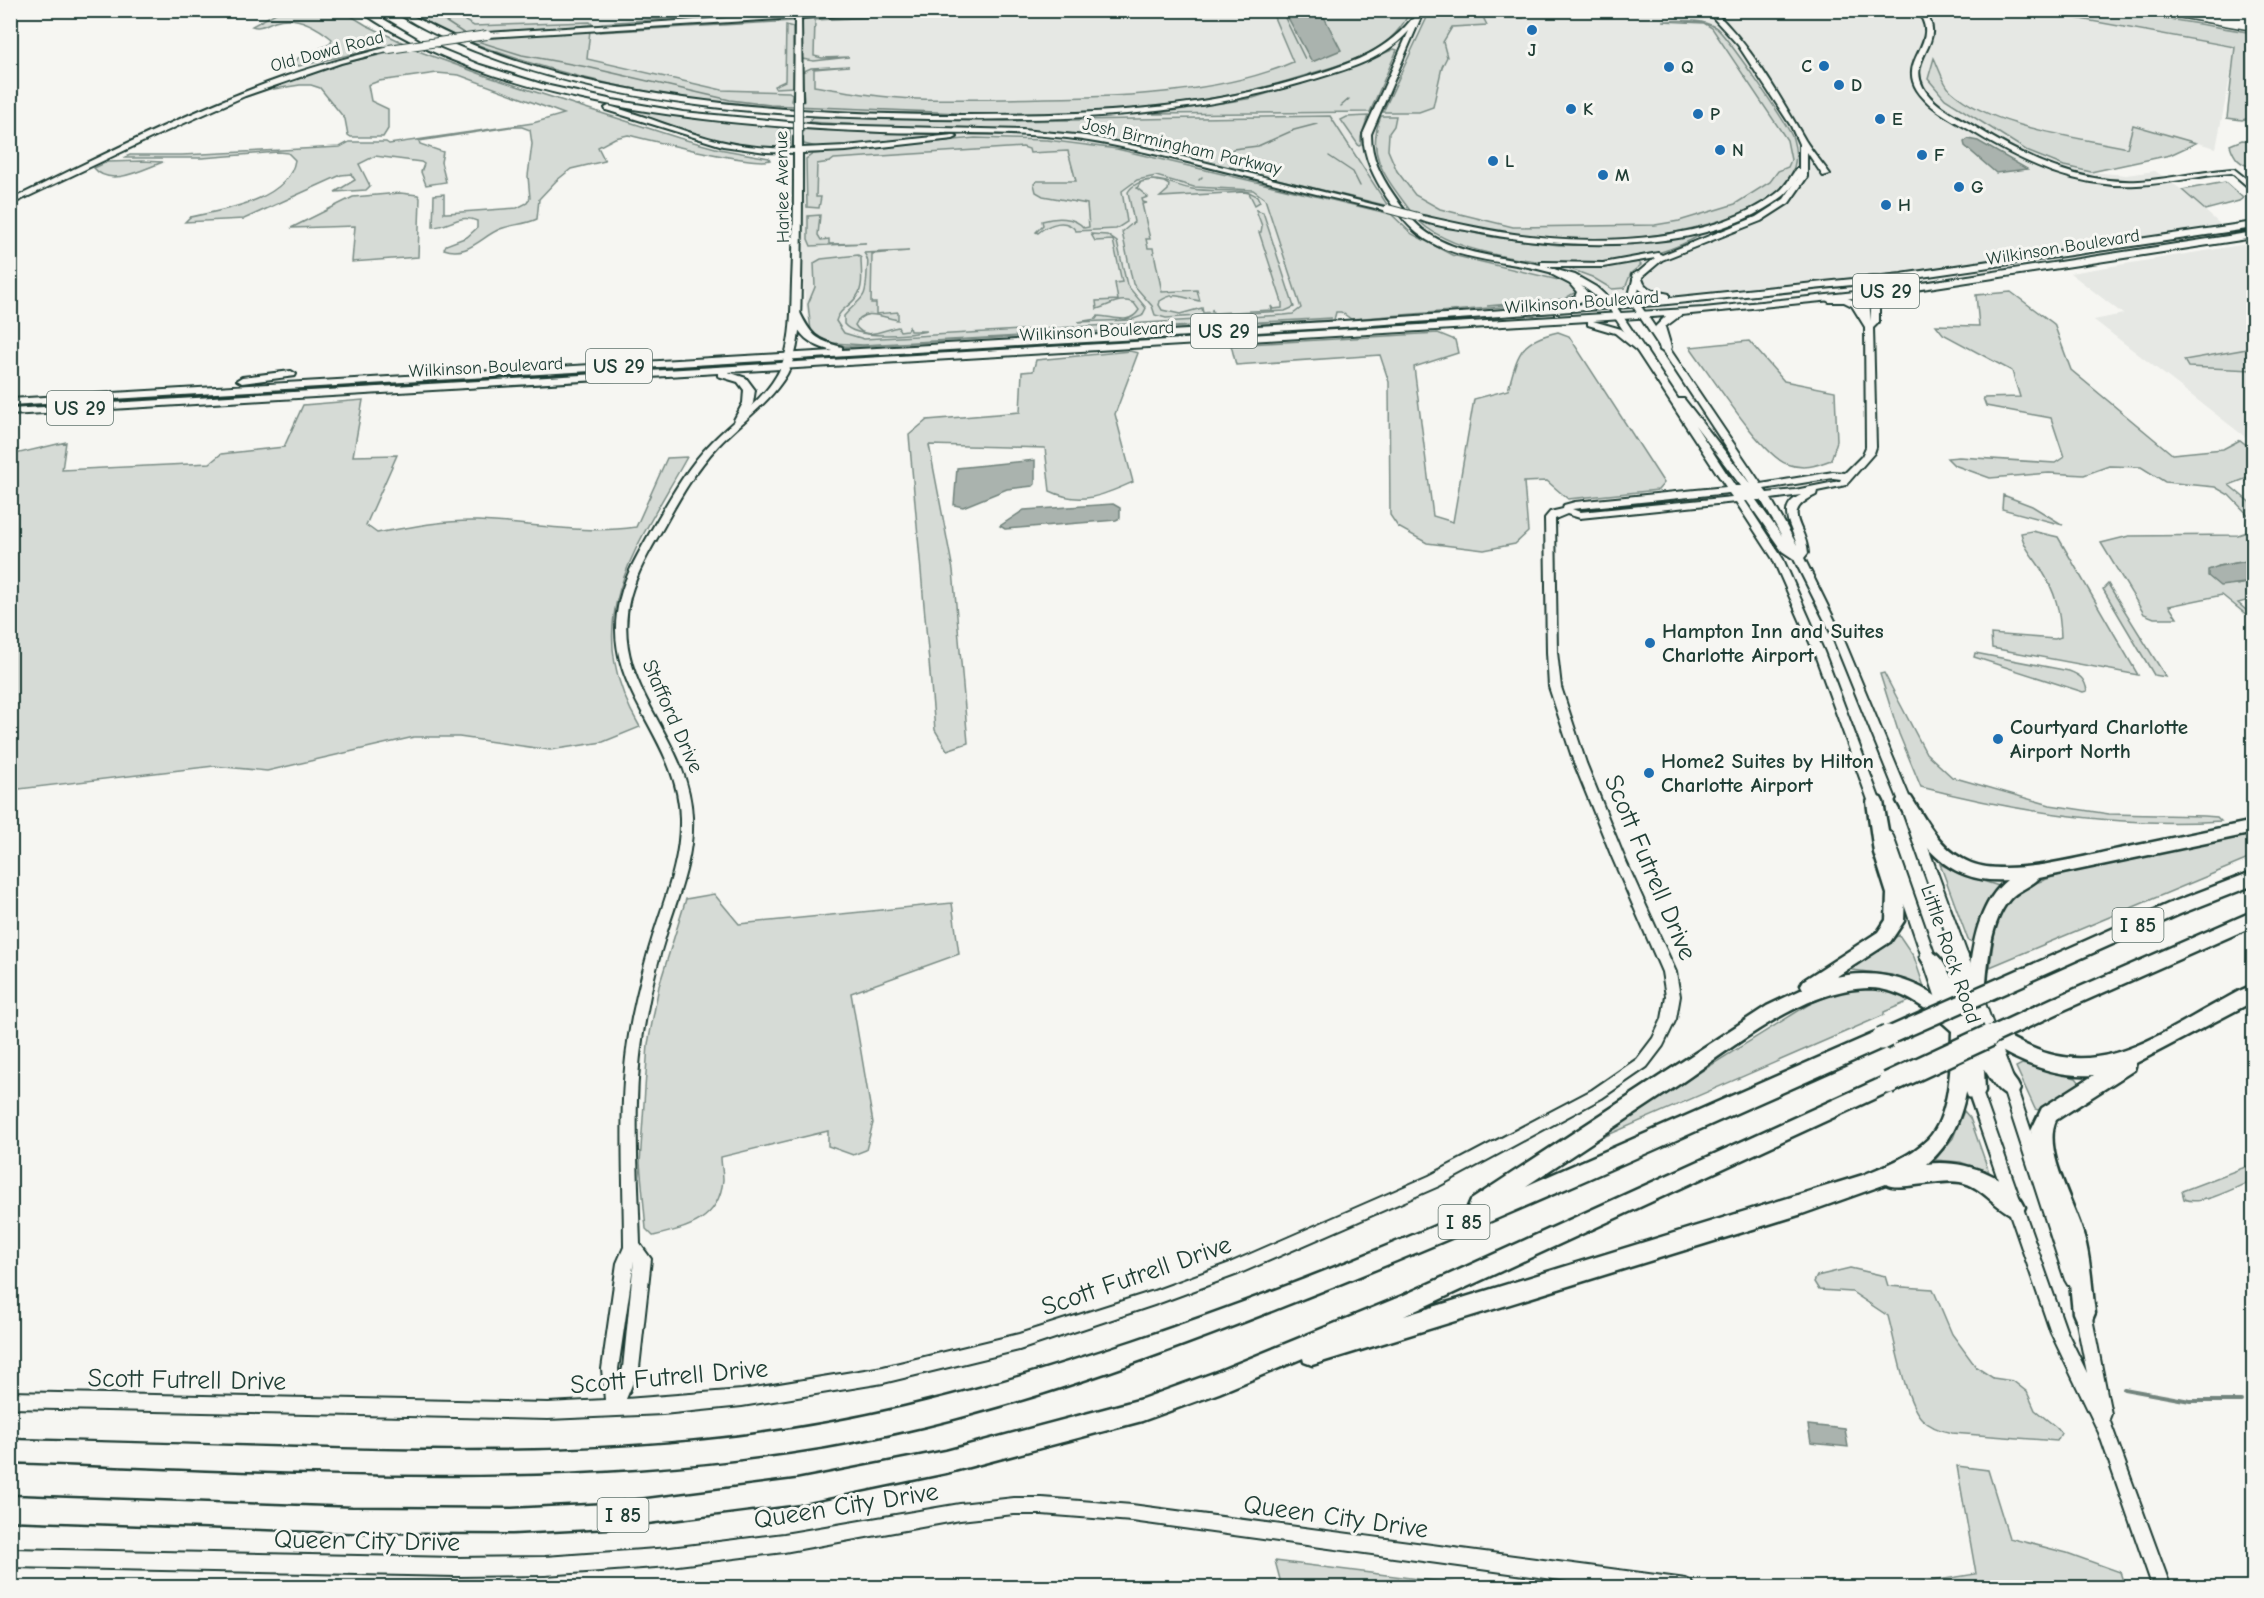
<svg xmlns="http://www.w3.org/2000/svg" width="2264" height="1598" font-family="'Comic Neue',sans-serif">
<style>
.built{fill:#e6e8e4}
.green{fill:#d6dbd6;stroke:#7a8c85;stroke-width:1.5}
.water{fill:#aab3ae;stroke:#72847d;stroke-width:1.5}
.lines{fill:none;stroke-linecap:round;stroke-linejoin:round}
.stream-far1{stroke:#72847d;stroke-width:1.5}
.stream{stroke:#72847d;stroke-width:4}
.secondary-casing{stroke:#1f3d34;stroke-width:4}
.primary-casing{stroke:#1f3d34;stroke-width:4}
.highway-casing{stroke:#1f3d34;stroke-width:5}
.secondary{fill:#f6f6f2;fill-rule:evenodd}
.primary{fill:#f6f6f2;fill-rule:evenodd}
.highway{fill:#f6f6f2;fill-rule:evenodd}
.rail{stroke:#1f3d34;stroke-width:1.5}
.secondary-bridge-casing{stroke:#1f3d34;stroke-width:10;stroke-linecap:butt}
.highway-bridge-far1-casing{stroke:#1f3d34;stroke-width:21;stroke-linecap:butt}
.highway-bridge-casing{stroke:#1f3d34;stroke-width:26;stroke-linecap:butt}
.secondary-bridge{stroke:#f6f6f2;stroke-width:8}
.highway-bridge-far1{stroke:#f6f6f2;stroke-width:16}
.highway-bridge{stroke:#f6f6f2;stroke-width:21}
.poi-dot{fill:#1f6fb2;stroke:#f6f6f2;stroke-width:2}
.labels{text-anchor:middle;stroke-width:6;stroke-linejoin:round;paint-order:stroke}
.far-poi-label{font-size:18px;font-weight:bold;fill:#1f3d34;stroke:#f6f6f2;text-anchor:start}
.far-street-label{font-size:18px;fill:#1f3d34;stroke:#f6f6f2}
.shield{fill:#f6f6f2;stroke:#60746d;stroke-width:1.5}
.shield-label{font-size:20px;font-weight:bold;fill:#1f3d34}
.poi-label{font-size:21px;font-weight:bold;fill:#1f3d34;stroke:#f6f6f2;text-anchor:start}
.street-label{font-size:21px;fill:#1f3d34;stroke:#f6f6f2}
.near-street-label{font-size:26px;fill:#1f3d34;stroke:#f6f6f2}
</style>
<rect width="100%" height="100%" fill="#f6f6f2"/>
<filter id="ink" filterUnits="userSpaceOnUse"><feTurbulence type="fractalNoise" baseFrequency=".0167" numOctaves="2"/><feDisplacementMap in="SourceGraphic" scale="12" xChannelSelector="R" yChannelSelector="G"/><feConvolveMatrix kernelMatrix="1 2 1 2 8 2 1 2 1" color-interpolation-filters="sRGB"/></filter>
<g filter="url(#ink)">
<path class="built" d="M2036 10 2236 47 2216 148 2134 126 2127 148 2028 127 1979 110 1928 79 1945 99 2045 160 2091 172 2126 175 2155 171 2182 190 2222 226 1885 278 1754 292 863 344 830 336 808 320 799 252 797 113 753 109 598 85 483 53 396 11Z
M2253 243V443L2094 320 2123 314 2070 273Z"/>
<path class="green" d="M275 11H343L366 25 404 43 299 66 295 64 298 58 330 44 332 39C316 26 296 14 275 21 266 24 261 29 252 26L276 13Z
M405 11H468L465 21 474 26 590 22 593 25 453 35Z
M915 11H991L815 20 814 56 822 58 849 57 814 61 802 59V22L805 19Z
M1217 11H1410C1392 52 1348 62 1310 74 1202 109 1109 112 998 114 819 117 631 107 463 39L590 30 587 59 722 90 789 92 792 94 791 101H804L802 72 811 68 849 66 814 69V86C849 92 883 98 918 99 961 100 1004 99 1046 98 1121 97 1225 93 1293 62L1273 15Z
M1430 11 1520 14 1523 18 1483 17 1487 25 1452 27 1443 42 1447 57 1442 67 1433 107 1419 112H1383Z
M2036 11H2121L2253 33V117L2242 120 2227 118 2235 47Z
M749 13 750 16 748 17 607 25 602 23Z
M784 18 793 21 600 32 602 29Z
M1662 21C1679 21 1700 18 1715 27 1725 33 1789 126 1793 139 1797 152 1797 166 1789 178 1775 201 1749 210 1725 219 1630 251 1505 245 1411 212 1389 181 1364 156 1381 116H1396L1394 126 1389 133 1388 150 1397 171 1415 195 1440 209 1513 227 1655 225 1679 221 1735 204 1770 182 1778 171 1788 167 1791 160 1787 140 1712 28 1704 23Z
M786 25 793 27 794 87 775 88 774 86 785 81Z
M410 48 489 77 679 138 719 149 769 158 770 160C752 166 651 140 628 135L615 138 598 147 605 161 571 169 556 181 539 199 537 219C525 225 512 224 500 229 482 236 467 258 444 249L446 245 467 237 477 228V221C459 213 449 227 433 227L434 195 444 194V213H447L517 208 527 203 530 198 528 176 532 144 530 130 522 127H510L419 141 420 144 443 152 441 162 446 182 426 185 421 172 424 164 421 162 375 156 359 164 370 186 366 190 335 192 355 180 351 174 341 175 244 219 185 222 190 217C224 210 289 200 295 160L288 153 278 152 202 158H123L130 155H182L340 147 349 142H386L389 144 533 123 564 114 459 75 437 73 379 81 368 85 371 101 388 109V129L383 137H351L348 135 345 119 320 88 311 85H300L274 89 278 84 327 67Z
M1394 49 1397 50 1370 112 1153 114 1253 98 1355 66Z
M1934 58C1939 68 1943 84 1951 91 1991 127 2075 137 2127 148L2133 125 2196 143 2170 155 2091 172 2064 166 2029 152 1945 99 1928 79Z
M631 109 790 128 791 148 761 147 719 141 628 111Z
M1330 116 1388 206 1141 146 1077 135 1015 129 907 128 809 122 812 117 1005 121Z
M1368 116 1361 137V145L1359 146 1341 120 1347 117Z
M804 129 971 133 972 134 821 148 804 144 802 137Z
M975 138 1047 140 1117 149 1391 214 1412 234 1452 255 1567 282 1573 285 1579 294 1574 293 1564 299 1487 306 1564 301 1577 296 1563 302 1351 319 1341 312H1336L1334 320 889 347C868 348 846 351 827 342L845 346H863L1332 318 863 345 833 343 817 337 811 331 808 304 815 287 814 263 821 259 858 255 861 258C861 270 864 287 857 296 851 306 839 309 836 321L844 333 864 339 1284 315 1293 314 1301 308 1265 199 1253 190 1194 187 1156 176 1137 180 1122 191 1127 222 1116 229 1076 231C1066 217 1049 224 1038 233L1036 232 1043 225 1042 221C1056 217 1074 216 1084 228L1089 227 1087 204 1043 196 1036 192 1034 184 1037 181H1076L1068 151 1030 153 1029 149 1023 147 834 159 830 162 817 164 816 197H821L819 208 807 207 806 159 813 154Z
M2242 140 2253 141V167C2240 165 2234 158 2230 145Z
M142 161 163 162C143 169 110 188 94 168L107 162Z
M1152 180 1141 182 1137 188 1148 197 1142 199 1143 202 1147 203 1142 204 1150 239H1146L1148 248H1153L1162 292 1197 290 1200 301C1185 299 1175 290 1160 301L1159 305 1162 310 1180 314 1202 308 1203 313 1212 312V309L1213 313 1272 310 1271 306 1273 309 1282 308V302L1259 232H1261L1262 226 1256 210 1263 212 1294 307 1285 311 1166 318 1155 315 1152 306 1133 284 1122 232 1134 222 1128 192C1132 185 1142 180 1151 180 1165 179 1179 187 1192 189 1211 192 1230 189 1249 192L1257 196 1260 202 1255 205 1249 193 1244 192 1160 197 1168 190 1169 185 1164 182Z
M2225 182 2243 198 2239 201 2205 210 2182 190Z
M400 193 418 195 420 198 418 257 352 262 355 226 291 228 353 197Z
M820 215 818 235 821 240 829 239V244L866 243 811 246 808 239V216Z
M1419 221 1492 237 1559 245H1622L1700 235C1676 250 1641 259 1613 262 1562 268 1457 258 1419 221Z
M1091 234 1107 235 1117 242 1127 285 1146 308 1142 316 1131 320 1078 322 1096 319 1098 316C1113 316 1129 326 1139 310L1134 303C1118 297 1112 305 1097 309L1096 301 1118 300 1115 283 1122 282 1113 240 1095 241Z
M909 251 872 254 871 303H876V314L898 312V320C884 318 863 306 855 325 865 342 884 329 898 327L900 331 907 330 909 327 910 331H927C909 335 856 340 844 324V316C862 295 866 303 867 272 868 264 869 259 864 253Z
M1638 262 1641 265 1631 273 1625 288 1612 289 1592 277 1568 268 1598 267Z
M2011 292 2054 324 2071 370 2172 454 2223 449 2240 440 2253 450V476L2229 485 2253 505V520L2229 495 2215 487 2165 482 2141 467 2109 466 2084 475 2049 473 1990 478 1954 465 1947 458 1959 457 2055 463 2064 457 2051 418 1986 406 1983 398 2020 397 2012 371 1943 334 1936 325 1979 326 1976 295Z
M1558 332 1569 336 1664 483 1658 490 1568 499 1547 481 1524 482 1528 532 1515 544 1484 550 1427 543 1398 527 1390 515 1389 382 1380 355 1236 365 1231 345 1438 333 1455 340 1458 353 1414 367 1433 516 1453 522 1474 399 1508 390C1518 355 1518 341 1558 332Z
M1749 341 1784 381 1835 391 1837 441 1831 460C1815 466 1804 470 1787 464 1761 455 1709 372 1690 347Z
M2253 348V370L2188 367 2184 360Z
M1130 351 1138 353 1115 414 1133 482C1104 495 1081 506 1050 491L1045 448 929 445 953 570 968 743 947 750 935 730 909 435 927 420 1020 412 1022 372 1033 371 1036 360Z
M363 400 353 456 397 455 366 525 377 533C410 527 444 520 478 521 531 523 583 535 636 527L667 458 687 457C635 551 577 621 640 727L603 742 550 750 459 737H414L267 771 214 766 11 790V455L66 442 62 470 210 463 221 454 284 447 303 405Z
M2003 495 2032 506 2063 525 2002 509Z
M2253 530V560L2219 566 2237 585 2253 582V599L2238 603 2253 616V620L2222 595 2169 606 2177 618H2154L2144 614 2101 543 2129 536 2238 535Z
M2032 531 2058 537 2138 675 1992 648 1991 634 2055 639 2061 637C2060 610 2056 593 2041 569 2033 556 2024 548 2021 533Z
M2108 584 2166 677 2154 675 2103 589Z
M1975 653 2069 671C2080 675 2085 679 2087 691L2083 692 1974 657Z
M1884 673 1926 753 1952 777 2050 805 2109 814 2204 816 2217 817 2221 821C2120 828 2018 812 1921 787L1899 734 1880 674Z
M2253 833V857L1990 967C1993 944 1994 916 2011 897 2034 871 2211 841 2253 833Z
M1940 864 1960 874 1999 886 1986 903 1974 943 1968 940Z
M714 894 739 924 952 903 959 954 851 993 873 1123 866 1150 853 1155 828 1146V1131L721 1157C721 1164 723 1173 723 1180 719 1221 687 1228 653 1236L646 1229 640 1163 648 1044 659 986 686 899Z
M1899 935 1914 957 1924 987 1892 975 1852 970 1851 969Z
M1865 987 1891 992 1912 1000 1884 1012V1015L1599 1139 1596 1137 1811 1003 1838 992Z
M2022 1064 2076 1078 2080 1083 2038 1110 2035 1109 2016 1067Z
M1964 1111 1970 1118 1989 1172 1960 1162 1935 1160 1953 1138Z
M2253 1164V1180C2237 1187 2200 1207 2184 1199L2182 1191Z
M1850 1268 1885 1276 1888 1286 1933 1289 1952 1334 1976 1367 1993 1378 2013 1381 2027 1392 2035 1410 2056 1427 2061 1433 2057 1441 1952 1433C1941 1431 1930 1427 1922 1419 1905 1402 1895 1341 1888 1316L1852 1292 1819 1290 1814 1282 1817 1276Z
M1957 1466 1988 1470 2009 1538 2067 1553 2120 1572 2125 1587H1895L1976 1574Z
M1275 1561 1482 1587H1282Z"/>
<path class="water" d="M1322 13 1341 50 1312 62 1286 14Z
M1968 139 1978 141 2027 169 1996 173 1965 146 1964 142Z
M1035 460V484L1033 486 1007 489 963 507 954 505 957 468Z
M1113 504 1120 508V518L1116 520 1005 529 1000 526 1024 510Z
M2253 560V582L2220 586 2208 576V570L2219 566Z
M1808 1425 1845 1429 1848 1447 1811 1443Z"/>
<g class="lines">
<path class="stream-far1" d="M428 10 468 36
M1283 14 1305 59
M474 40 522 55 587 67 730 100 770 105 959 113
M1341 106 1349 99
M1226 155 1233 149 1258 146 1294 130 1317 124
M1329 156 1353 172 1360 186
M1199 180 1202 177"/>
<path class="stream" d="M2124 1389 2190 1401H2241"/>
<g class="secondary-casing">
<path id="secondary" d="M359 10H368L419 40 480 65 545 85 613 100 683 112 820 125 1022 130 1086 136 1155 150 1392 209 1388 211C1322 196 1257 179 1192 163 1150 153 1109 143 1067 138 1005 131 943 134 881 132 719 126 495 106 359 10Z
M393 10H402C463 45 529 69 598 83 720 109 844 115 969 115 1080 115 1190 111 1297 80 1340 67 1382 56 1411 20L1414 19 1418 10H1424L1371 134C1371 157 1380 175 1393 194 1401 206 1410 219 1422 229 1455 255 1502 257 1541 265V262H1544L1603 263 1658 253 1662 255 1756 217 1784 199 1799 177C1795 183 1789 192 1782 197 1706 256 1561 250 1471 231 1455 228 1427 225 1414 217L1418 215C1455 223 1492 232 1530 236 1605 245 1713 241 1776 194 1785 188 1790 178 1796 169H1799V144L1791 126 1738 45 1706 10H1713C1752 47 1779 95 1805 140 1812 151 1822 163 1830 174L1823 176 1807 152V177L1789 203 1761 221 1662 260 1642 277 1636 299 1761 484 1833 472 1845 473 1862 456 1866 447 1865 327 1852 306 1844 302H1829L1825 299C1836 293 1852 297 1861 306V294L1868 292 1871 321V296L1883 289 1887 292 1879 297V322L1873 328 1876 447 1874 453 1846 485 1817 491 1816 495C1779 512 1806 524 1808 553L1804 558 1841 633 1911 801 1971 965 1969 969 1964 970 1959 969 1957 965 1899 801 1831 633 1794 559 1782 551 1747 501H1745L1783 559 1824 652 1884 811 1882 814H1874L1872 811 1814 652 1773 559 1736 502 1580 518 1567 514 1555 519 1557 652 1561 687 1586 763 1624 857 1676 972 1680 996 1676 1019 1663 1046 1647 1067 1602 1098 1439 1186 1238 1274 1154 1305 1019 1350 883 1383 742 1406 663 1414 548 1419 10 1408V1392L548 1403 605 1400 602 1369 617 1263 624 1247C624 1171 617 1093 632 1018 638 989 645 961 654 933 666 895 681 859 680 819 679 735 597 687 620 598 626 573 640 551 652 529 670 498 687 467 712 442 734 419 766 399 780 369 792 343 791 311 792 282 794 239 794 196 794 153L766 152 723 146 606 110 605 108 609 106C647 116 682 132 720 141 744 147 769 148 794 149V137L798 135 802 137V148L846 146 953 135 957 137 953 139 846 151 802 153C802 196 802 239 801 282 800 312 802 347 787 374 770 403 741 422 718 446 695 470 679 499 663 528 650 550 637 572 630 597 608 686 689 734 692 817 694 857 679 894 667 931 658 959 651 988 646 1016 631 1091 638 1168 640 1244L651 1259 639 1368 626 1399 742 1390 883 1367 1019 1334 1154 1291 1230 1263 1429 1176 1592 1090 1637 1059 1653 1038 1662 1019 1666 996 1662 972 1612 857 1574 763 1549 687 1547 652 1545 518 1550 512 1563 509 1564 505 1575 502 1726 487 1608 307C1596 296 1585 287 1571 280 1522 257 1461 268 1417 233 1405 223 1396 210 1387 198 1374 177 1364 159 1363 134L1409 31C1382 62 1338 72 1301 83 1180 118 1055 121 930 119 782 117 628 108 488 56 456 44 422 30 393 10ZM1655 258 1634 276 1628 299 1751 485 1684 399H1678L1614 303 1596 287 1575 275 1546 267H1603ZM1695 425 1741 486H1735ZM1833 478 1841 479 1840 481 1795 490 1767 493 1764 489ZM1729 493 1732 497 1580 512 1572 509ZM1801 495C1775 507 1792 527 1797 545L1771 499ZM1756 500H1761L1782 536ZM634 1260 623 1368 619 1378 618 1369Z
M853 10H896L801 18 802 101 798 103 794 101 795 18 487 37 484 35 487 33Z
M1916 10 1924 11C1949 42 1907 57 1923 87 1933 106 1959 117 1977 128 2027 159 2079 184 2139 181 2171 179 2202 171 2234 169L2254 185V192L2232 173C2200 175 2169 184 2137 185 2078 188 2025 164 1975 133 1955 121 1930 110 1917 90 1897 58 1944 42 1916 10Z
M389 47 391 48V50L341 63 245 96 151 138 10 205V200C101 156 192 109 287 76 321 64 355 56 389 47Z
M1887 831 1891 833 1893 836 1956 1016 1954 1020 1949 1022 1944 1020 1942 1016 1881 836 1883 833Z
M1976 992 1981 994 1983 998 2017 1089 2081 1280 2078 1285 2073 1287 2068 1285 2065 1280 2003 1089 1969 998 1971 994Z
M1972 1077 1977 1079 1979 1083 2066 1330 2087 1373 2074 1308 2076 1303 2082 1301 2088 1303 2090 1308 2111 1414 2109 1419 2171 1588H2153L2099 1433 2051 1333 1965 1083 1967 1079Z
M1014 1498H1042L1132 1505 1686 1579 1692 1582 1695 1588H1618L1132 1521 1042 1514H1014L960 1520 784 1552 670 1566 545 1575 456 1576 10 1567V1549L456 1558 545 1557 670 1548 784 1534 960 1504Z"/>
</g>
<g class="primary-casing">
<path id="primary" d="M2254 222V228L1901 280 1658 305 1343 327 10 405V399L833 351C811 346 797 335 791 313L796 310 799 311C811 335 815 340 842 347V350L1343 321 1562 306 1563 302 1575 297 1577 292 1570 284 1551 274V270L1554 269 1576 280 1587 292 1582 301 1572 305 1663 299C1648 296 1636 292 1632 275L1637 272C1643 276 1641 279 1645 285 1651 292 1661 292 1669 294V298L1901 274Z
M2254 232V238L1883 295 1681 315 1665 327 1671 347 1669 352 1665 353 1660 350 1655 327 1666 316 1593 321 1621 329 1646 350 1647 352 1642 355 1615 333 1588 325V321L728 372 746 378 755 390 753 403 743 422 739 423 734 420 743 403 744 390 738 382 718 376V373L10 415V409L1704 308 1883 289Z
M291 371 296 374 295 376 242 383 237 380 242 377Z"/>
</g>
<g class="highway-casing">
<path id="highway" d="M1905 795 1911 797C1927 822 1941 851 1971 863 2009 878 2084 856 2124 848 2167 839 2210 830 2254 821V833L2039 878C2031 887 2017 890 2009 900 1987 925 1987 978 1984 1010L1979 1016C1993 1030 2012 1039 2030 1047 2100 1079 2156 1036 2217 1003 2229 997 2241 989 2254 985V1001L2136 1063 2134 1070 2056 1120C2041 1152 2079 1210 2086 1244 2091 1266 2092 1290 2095 1313L2092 1320 2084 1323 2076 1320 2073 1313 2066 1243 2035 1155 2031 1131 2042 1108 2094 1075C2054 1078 2020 1062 1987 1043L2017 1083 2020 1089 2017 1095C2001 1101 1992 1080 1984 1069L1985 1091 1982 1097 1975 1099 1968 1097 1966 1092C1960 1122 1950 1144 1927 1164 1960 1159 2010 1174 2025 1207L2022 1214 2015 1216C1995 1209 1983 1186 1960 1182 1940 1178 1898 1192 1886 1184L1802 1214 1312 1365 1304 1362 1303 1358 1219 1393 1142 1421 946 1473 797 1504 608 1528 512 1533 352 1532 10 1520V1496L352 1508 512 1509 608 1504 797 1480 946 1451 1142 1399 1219 1371 1402 1296 1888 1075 1895 1077 1898 1083 1895 1089 1404 1316 1863 1175C1885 1166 1910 1157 1928 1139 1951 1116 1951 1062 1952 1031 1929 1010 1903 989 1870 988 1803 988 1731 1049 1678 1085 1627 1119 1577 1152 1526 1186L1875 1033 1882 1031 1889 1033 1891 1039 1889 1045C1688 1134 1489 1226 1284 1306 1136 1365 983 1420 825 1447 555 1492 282 1471 10 1462V1440C106 1442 201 1445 296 1448 474 1454 653 1455 828 1423 933 1404 1033 1374 1133 1341 1247 1303 1359 1259 1470 1211L1468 1207 1471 1200 1767 1006 1803 989 1801 985 1804 980 1878 932 1886 920 1887 894 1874 853 1867 802 1869 798 1875 796 1881 798 1883 802 1892 853 1905 894 1904 921 1890 942 1836 977C1877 968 1920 980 1951 1008L1920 957 1923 952C1938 947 1945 967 1952 978V958L1955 953 1961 951 1967 953 1970 967C1974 936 1982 900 2007 880 1948 884 1922 847 1897 801L1899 797Z
M2254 871V885L2180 914 2030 981 2024 983 2018 981 2015 976 2018 971 2168 904Z
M2254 911V926L2064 1010 2057 1013 2050 1010 2048 1005 2050 1000Z"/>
</g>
<use href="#secondary" class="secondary"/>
<use href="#primary" class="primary"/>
<use href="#highway" class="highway"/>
<path class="rail" d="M2133 10 2254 31"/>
<g class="secondary-bridge-casing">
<path id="secondary-bridge" d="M389 49 487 35
M798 101V137
M1388 209 1418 217"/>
</g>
<g class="highway-bridge-far1-casing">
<path id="highway-bridge-far1" d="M1884 1038 2024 976
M1986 1038 2057 1005"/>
</g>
<g class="highway-bridge-casing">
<path id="highway-bridge" d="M1882 1039 1888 1036
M1888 1083 1989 1036"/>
</g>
<use href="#secondary-bridge" class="secondary-bridge"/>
<use href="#highway-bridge-far1" class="highway-bridge-far1"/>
<use href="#highway-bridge" class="highway-bridge"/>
</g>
</g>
<g class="poi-dot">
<circle cx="1532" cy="30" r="6"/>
<circle cx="1824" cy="66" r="6"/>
<circle cx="1669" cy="67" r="6"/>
<circle cx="1839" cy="85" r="6"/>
<circle cx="1571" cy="109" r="6"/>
<circle cx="1698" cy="114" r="6"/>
<circle cx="1880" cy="119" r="6"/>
<circle cx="1720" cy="150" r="6"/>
<circle cx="1922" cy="155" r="6"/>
<circle cx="1493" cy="161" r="6"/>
<circle cx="1603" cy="175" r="6"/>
<circle cx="1959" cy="187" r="6"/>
<circle cx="1886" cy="205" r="6"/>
<circle cx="1650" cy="643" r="6"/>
<circle cx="1998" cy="739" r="6"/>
<circle cx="1649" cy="773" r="6"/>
</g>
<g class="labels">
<g class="far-poi-label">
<text x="1532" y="56" text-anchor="middle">J</text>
<text x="1812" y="72" text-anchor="end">C</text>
<text x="1681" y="73">Q</text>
<text x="1851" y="91">D</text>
<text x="1583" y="115">K</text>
<text x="1710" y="120">P</text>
<text x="1892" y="125">E</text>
<text x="1732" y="156">N</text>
<text x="1934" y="161">F</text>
<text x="1505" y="167">L</text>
<text x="1615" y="181">M</text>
<text x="1971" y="193">G</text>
<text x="1898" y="211">H</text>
</g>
<g class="far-street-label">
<text transform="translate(327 51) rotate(-15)" y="6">Old Dowd Road</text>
<text transform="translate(1182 146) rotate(13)" y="6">Josh Birmingham Parkway</text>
<text transform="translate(782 187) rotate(-91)" y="6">Harlee Avenue</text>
<text transform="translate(2063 247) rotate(-9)" y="6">Wilkinson Boulevard</text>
<text transform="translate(1582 302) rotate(-4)" y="6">Wilkinson Boulevard</text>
<text transform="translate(1097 331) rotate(-3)" y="6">Wilkinson Boulevard</text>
<text transform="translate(486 367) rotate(-3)" y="6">Wilkinson Boulevard</text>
</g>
<g class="shield">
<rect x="1853" y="274" width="66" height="34" rx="4.5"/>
<rect x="1191" y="314" width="66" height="34" rx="4.5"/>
<rect x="586" y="349" width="66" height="34" rx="4.5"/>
<rect x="47" y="391" width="66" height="34" rx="4.5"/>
<rect x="2112.5" y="908" width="51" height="34" rx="4.5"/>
<rect x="1438.5" y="1205" width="51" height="34" rx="4.5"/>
<rect x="597.5" y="1498" width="51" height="34" rx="4.5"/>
</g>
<g class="shield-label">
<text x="1886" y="298">US 29</text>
<text x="1224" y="338">US 29</text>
<text x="619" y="373">US 29</text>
<text x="80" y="415">US 29</text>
<text x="2138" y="932">I 85</text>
<text x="1464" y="1229">I 85</text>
<text x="623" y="1522">I 85</text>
</g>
<g class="poi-label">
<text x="1662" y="638">Hampton Inn and Suites<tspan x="1662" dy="24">Charlotte Airport</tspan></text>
<text x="2010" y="734">Courtyard Charlotte<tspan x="2010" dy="24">Airport North</tspan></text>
<text x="1661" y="768">Home2 Suites by Hilton<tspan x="1661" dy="24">Charlotte Airport</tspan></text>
</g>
<g class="street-label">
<text transform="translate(673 716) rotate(66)" y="7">Stafford Drive</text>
<text transform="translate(1951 954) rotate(71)" y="7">Little Rock Road</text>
</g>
<g class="near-street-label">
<text transform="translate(1651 867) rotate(67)" y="9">Scott Futrell Drive</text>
<text transform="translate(1136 1275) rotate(-19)" y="9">Scott Futrell Drive</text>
<text transform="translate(669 1376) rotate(-5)" y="9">Scott Futrell Drive</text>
<text transform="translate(187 1379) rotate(1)" y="9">Scott Futrell Drive</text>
<text transform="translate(846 1505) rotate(-9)" y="9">Queen City Drive</text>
<text transform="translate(1336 1516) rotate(8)" y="9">Queen City Drive</text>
<text transform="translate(367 1540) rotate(1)" y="9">Queen City Drive</text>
</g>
</g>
<rect width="2264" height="1598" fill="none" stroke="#f6f6f2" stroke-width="36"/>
<rect x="18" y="18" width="2228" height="1562" fill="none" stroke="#1f3d34" stroke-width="2" filter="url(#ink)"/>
</svg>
